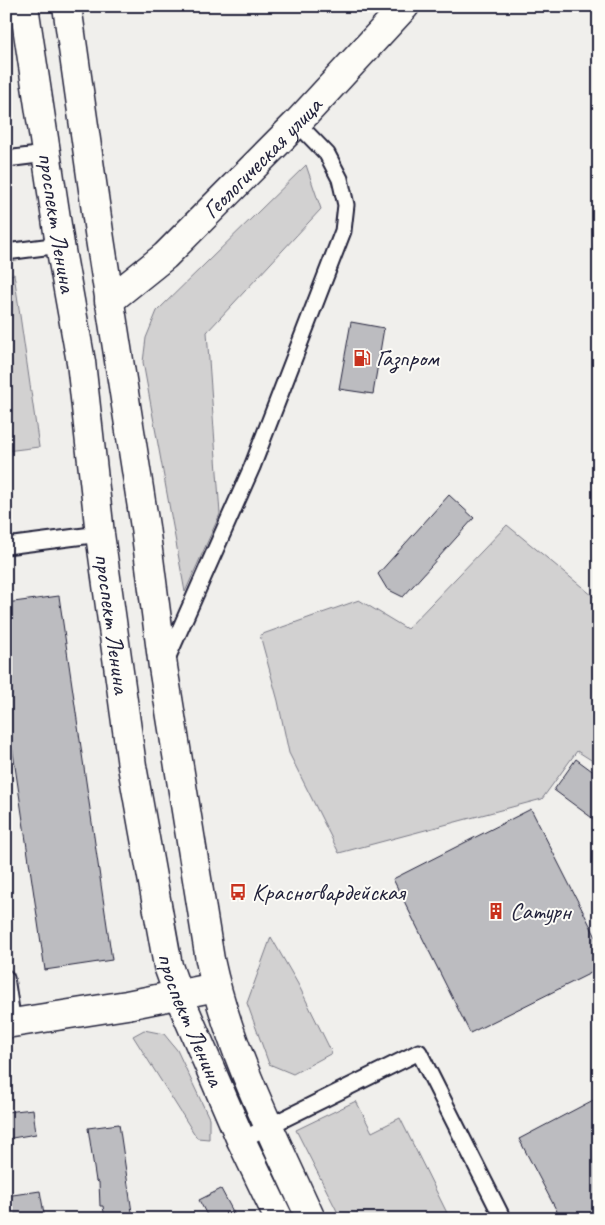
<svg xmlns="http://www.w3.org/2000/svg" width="605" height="1225" font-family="Caveat,sans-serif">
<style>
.green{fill:#d2d1d1;stroke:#7a7a86}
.building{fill:#bcbcc0;stroke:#22223b}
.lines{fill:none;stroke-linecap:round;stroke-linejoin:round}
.service-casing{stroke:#22223b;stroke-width:19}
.minor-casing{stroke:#22223b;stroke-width:31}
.secondary-casing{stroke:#22223b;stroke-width:31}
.primary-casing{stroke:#22223b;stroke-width:31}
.service{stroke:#fdfcf7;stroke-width:15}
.minor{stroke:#fdfcf7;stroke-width:28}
.secondary{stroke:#fdfcf7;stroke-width:28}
.primary{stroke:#fdfcf7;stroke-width:28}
.labels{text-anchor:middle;stroke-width:4;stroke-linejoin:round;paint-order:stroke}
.street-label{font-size:24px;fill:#22223b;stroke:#fdfcf7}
.poi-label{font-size:24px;fill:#22223b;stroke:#fdfcf7;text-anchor:start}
</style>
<rect width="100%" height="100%" fill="#f0efec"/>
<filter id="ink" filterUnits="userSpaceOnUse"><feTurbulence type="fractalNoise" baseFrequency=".02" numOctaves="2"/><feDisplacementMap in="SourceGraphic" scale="10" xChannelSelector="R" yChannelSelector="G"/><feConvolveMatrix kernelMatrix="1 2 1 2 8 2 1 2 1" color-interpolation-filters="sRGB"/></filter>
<g filter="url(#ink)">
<path class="green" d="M306 165 321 209 207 332 220 514 185 592 143 362 146 338 157 311Z
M14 274 39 447 6 451V276Z
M507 525 599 601V765L577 751 542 799 339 853 289 753 278 701 260 635 359 600 407 629Z
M271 937 298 984 332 1053 293 1074 269 1064 247 1003Z
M144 1030 164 1034 177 1050 209 1118V1139L197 1138 133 1036Z
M356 1101 372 1132 400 1118 450 1219H341L296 1130Z"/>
<path class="building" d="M351 322 384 328 373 394 339 389Z
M449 495 474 518 403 597 387 589 378 574Z
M59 596 112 960 45 970 6 705V603Z
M576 759 599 776V823L554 790Z
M531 809 599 943V969L470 1033 393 879Z
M599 1097V1219H561L519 1139Z
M33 1109 36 1134 6 1139V1112Z
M119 1124 133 1219H105L103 1206H100L99 1182 96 1181 88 1128Z
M221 1189 237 1219H209L199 1200Z
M40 1191 45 1219H6V1196Z"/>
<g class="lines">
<g class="service-casing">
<path id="service" d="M6 159 46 154
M6 252 60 245
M6 546 100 534
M166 661 252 467 343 231 346 205 340 179 327 154 297 123
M6 978 13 1023
M241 1140 419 1052 503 1219"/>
</g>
<g class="minor-casing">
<path id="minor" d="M6 1024 127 1005 216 987"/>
</g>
<g class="secondary-casing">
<g id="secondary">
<path id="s1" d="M109 301 165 256 297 123 405 6"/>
</g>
</g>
<g class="primary-casing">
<g id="primary">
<path id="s2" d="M24 6 60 245 81 362 100 534 132 766 168 966 178 994 241 1140 279 1219"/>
<path d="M67 6 100 239 145 527 163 667 210 960C229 1050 273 1135 311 1219"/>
</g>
</g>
<use href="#service" class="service"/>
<use href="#minor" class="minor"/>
<use href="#secondary" class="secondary"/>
<use href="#primary" class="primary"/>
</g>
</g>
<defs>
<g id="fuel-bare" transform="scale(1.35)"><path d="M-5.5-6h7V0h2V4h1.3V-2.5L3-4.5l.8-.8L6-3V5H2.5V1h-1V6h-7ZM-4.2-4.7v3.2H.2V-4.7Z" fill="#c8321e" stroke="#fdfcf7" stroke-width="2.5" paint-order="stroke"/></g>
<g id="bus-bare" transform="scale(1.35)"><path d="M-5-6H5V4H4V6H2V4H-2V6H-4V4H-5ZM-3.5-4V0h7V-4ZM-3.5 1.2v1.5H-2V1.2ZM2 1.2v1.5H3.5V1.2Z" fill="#c8321e" stroke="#fdfcf7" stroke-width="2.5" paint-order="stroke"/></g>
<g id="building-bare" transform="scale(1.35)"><path d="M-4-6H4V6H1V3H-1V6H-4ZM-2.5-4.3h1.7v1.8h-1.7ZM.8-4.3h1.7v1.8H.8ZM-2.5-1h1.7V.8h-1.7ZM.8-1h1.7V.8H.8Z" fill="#c8321e" stroke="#fdfcf7" stroke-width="2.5" paint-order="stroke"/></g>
</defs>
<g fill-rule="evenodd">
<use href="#fuel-bare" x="362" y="358"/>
<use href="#bus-bare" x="238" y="892"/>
<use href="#building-bare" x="496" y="911"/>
</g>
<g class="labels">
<g class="street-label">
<text dy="8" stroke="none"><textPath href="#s1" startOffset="210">Геологическая улица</textPath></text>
<text dy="8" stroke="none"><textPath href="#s2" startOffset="219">проспект Ленина</textPath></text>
<text dy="8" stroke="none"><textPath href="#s2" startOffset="624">проспект Ленина</textPath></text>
<text dy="8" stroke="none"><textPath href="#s2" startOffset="1029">проспект Ленина</textPath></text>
</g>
<g class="poi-label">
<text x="376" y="366">Газпром</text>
<text x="252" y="900">Красногвардейская</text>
<text x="510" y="919">Сатурн</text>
</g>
</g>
<rect width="605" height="1225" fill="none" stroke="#fdfcf7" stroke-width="25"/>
<rect x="12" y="12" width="580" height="1200" fill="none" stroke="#22223b" stroke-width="2" filter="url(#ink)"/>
</svg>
